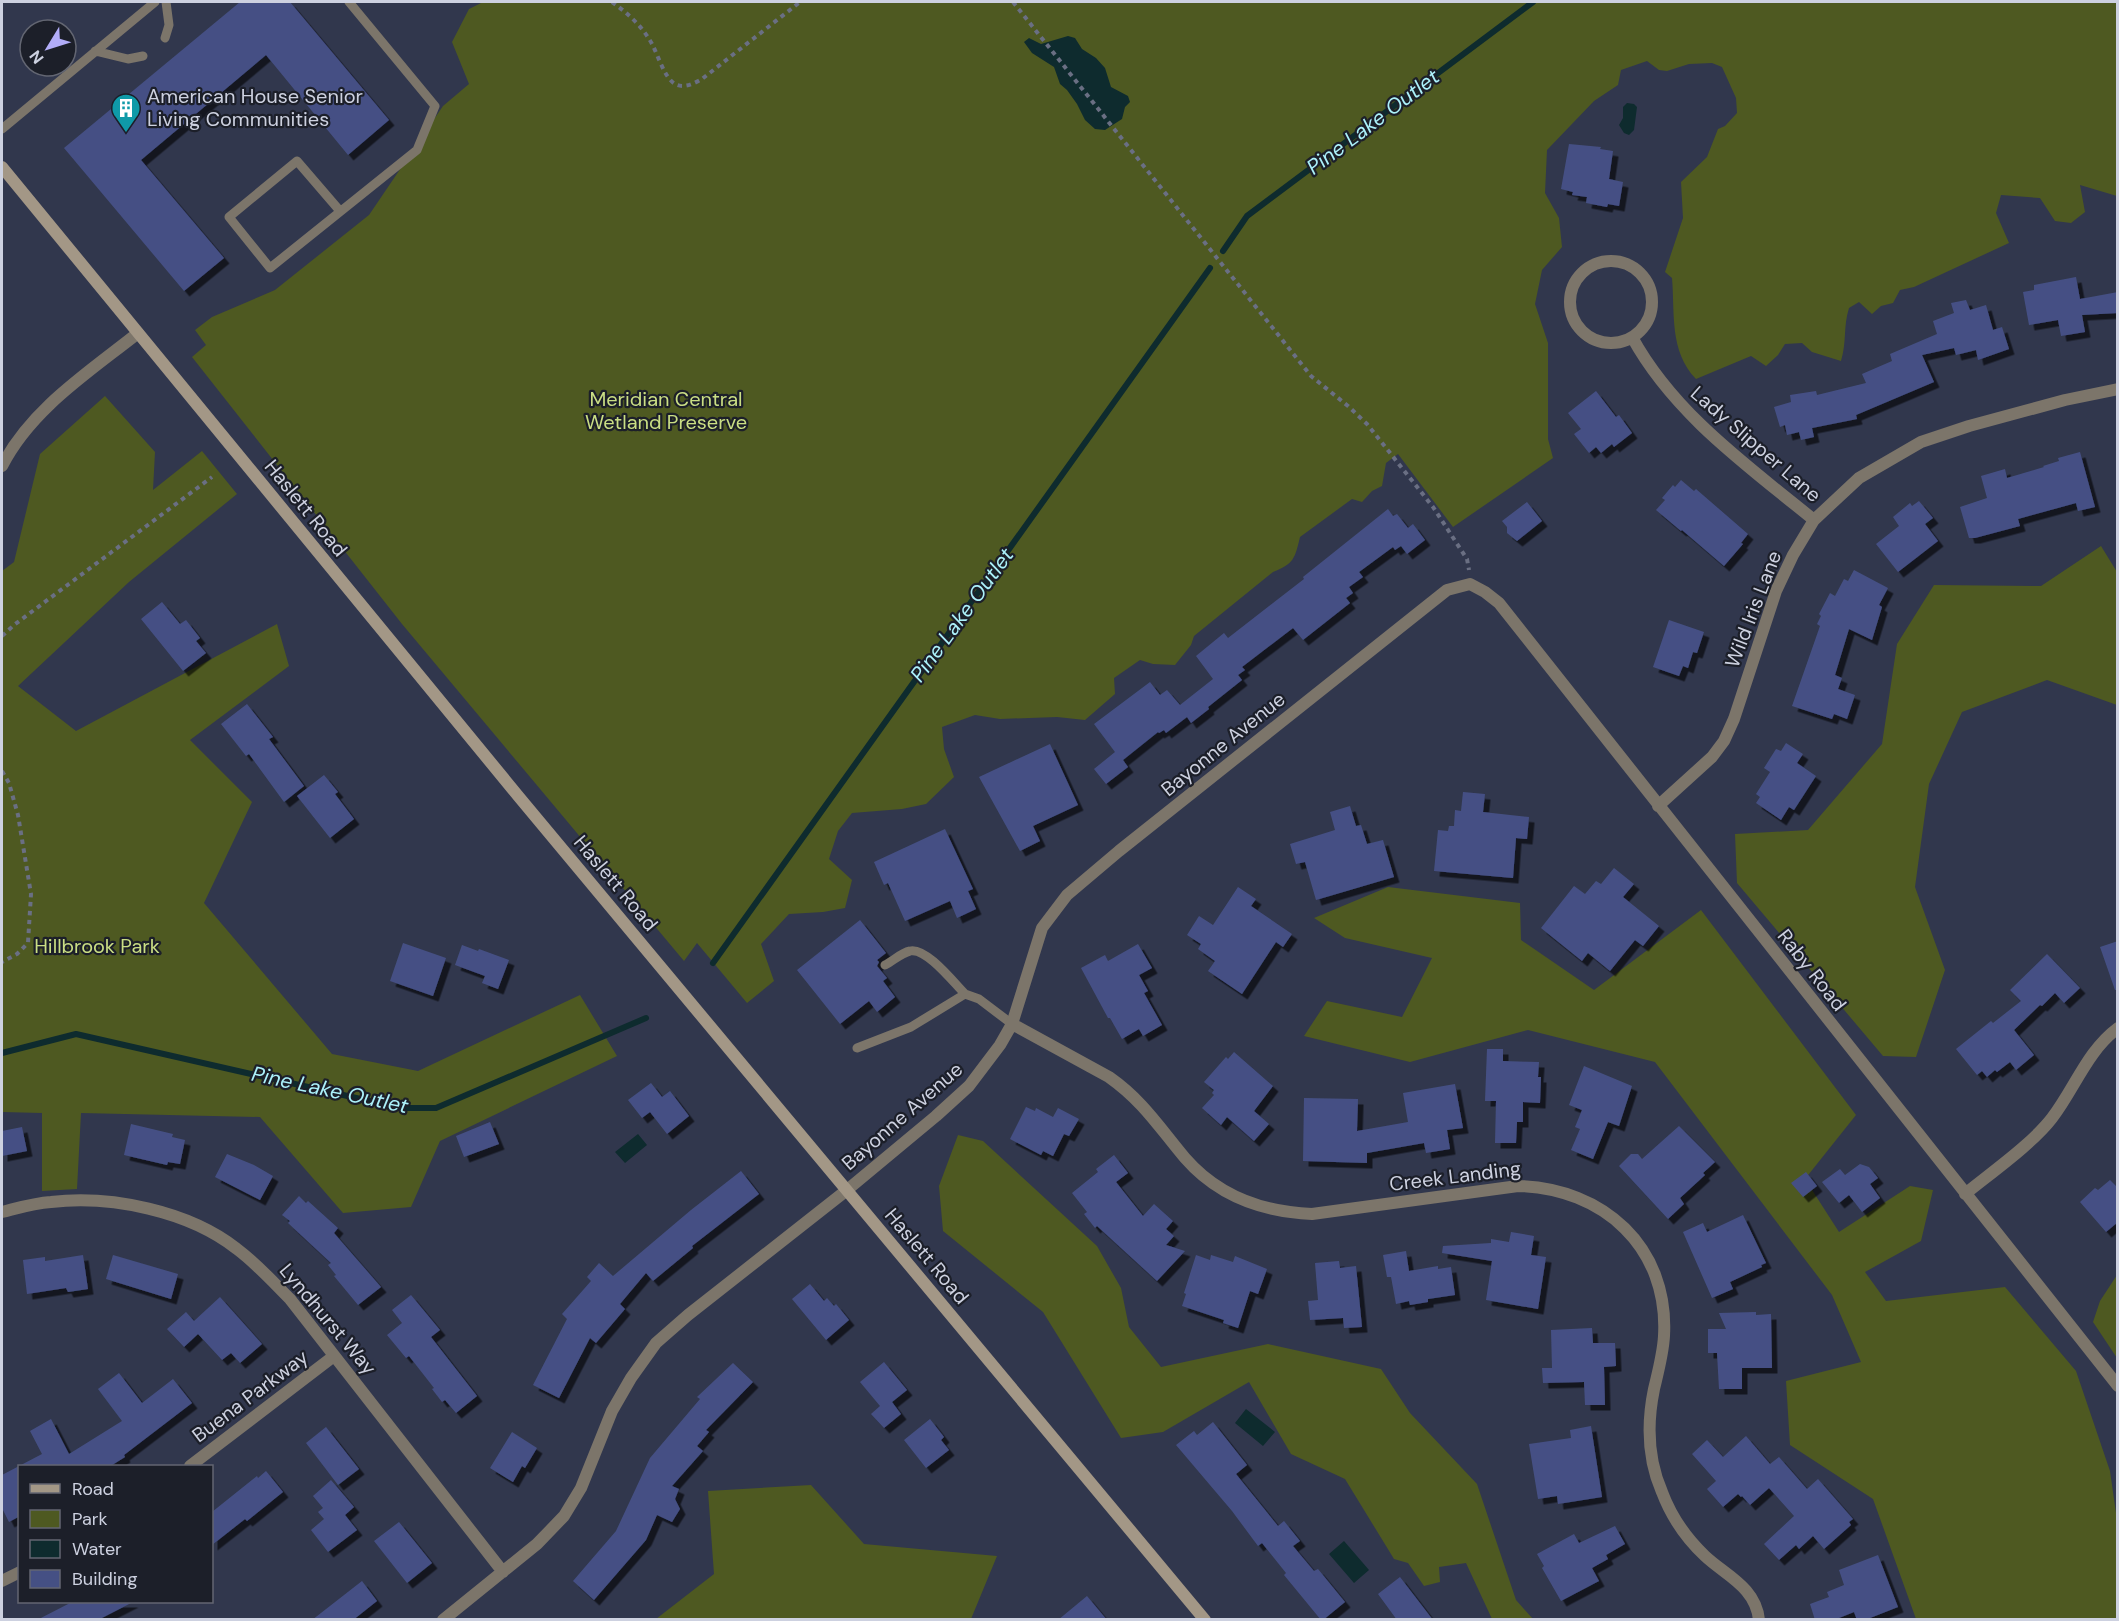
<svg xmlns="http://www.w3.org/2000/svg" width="2119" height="1621" font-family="'DM Sans',sans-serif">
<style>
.green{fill:#4e5921}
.water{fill:#0e2b2e}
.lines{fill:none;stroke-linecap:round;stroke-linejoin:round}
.stream{stroke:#0e2b2e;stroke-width:6}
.building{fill:#455084;filter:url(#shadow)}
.path{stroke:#6a6f83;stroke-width:4;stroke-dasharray:4.5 4.5;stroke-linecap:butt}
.service{stroke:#7c756a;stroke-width:9}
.minor{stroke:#7c756a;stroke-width:12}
.secondary{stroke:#a39786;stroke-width:12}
.labels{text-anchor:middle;stroke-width:4.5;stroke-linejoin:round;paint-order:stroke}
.poi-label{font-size:20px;fill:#cdd1e0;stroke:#1c1f29;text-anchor:start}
.park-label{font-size:20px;fill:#cade84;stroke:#1c1f29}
.street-label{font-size:20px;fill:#cdd1e0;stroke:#1c1f29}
.water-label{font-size:21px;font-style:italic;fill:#acf1fa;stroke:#1c1f29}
</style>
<defs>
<filter id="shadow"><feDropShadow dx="5.5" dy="5.5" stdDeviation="0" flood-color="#0009"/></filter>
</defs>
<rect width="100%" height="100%" fill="#31374d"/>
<path class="green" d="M483 2H2117V196L2080 185 2085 212 2071 223 2055 221 2040 198 2001 195 1996 213 2009 243 1914 287 1900 290 1893 303 1881 306 1872 314 1859 302 1849 308C1843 327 1847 341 1841 361L1812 352 1802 343 1785 344 1778 355 1766 366 1751 356 1696 379C1669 351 1675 313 1672 278L1665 272 1683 218 1681 182 1707 157 1718 129 1725 126 1737 113 1736 98 1722 67 1712 63 1689 64 1667 71 1659 70 1647 61 1621 70 1618 85 1594 101 1547 150 1545 193 1559 218 1562 247 1542 270 1535 304 1548 343V439L1553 458 1453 527 1398 454 1386 463 1382 486 1372 491 1362 502 1352 499 1300 537C1295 558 1294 564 1273 572L1194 636 1191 645 1175 665 1153 664 1140 660 1114 678 1115 694 1085 720 1057 717 1000 719 975 715 942 727 944 749 954 777 926 804 902 809 852 813 838 831 829 859 852 880 845 908 823 912 789 914 761 944 774 981 747 1003 697 943 684 961 402 624 192 357 206 345 195 330 212 317 275 290 369 215 443 106 469 84 452 42 469 9Z
M105 396 155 452 153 490 202 451 237 494 129 582 18 686 76 731 277 624 289 666 190 740 252 802 204 903 332 1054 418 1071 580 995 617 1056 440 1141 411 1207 343 1213 260 1117 81 1113 77 1189 42 1191V1113L2 1112V571L14 562 40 454Z
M2101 546 2117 572V705L2047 680 1962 712 1929 784 1915 887 1945 970 1916 1057 1883 1056 1737 883 1735 834 1808 830 1882 744 1897 644 1934 585 2041 586Z
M1388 887 1520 903 1521 940 1594 990 1701 910 1856 1115 1805 1179 1839 1232 1910 1186 1933 1190 1921 1241 1865 1272 1886 1301 2005 1287 2076 1371 2110 1471 2118 1527 2117 1619H1916L1873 1499 1790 1445 1786 1381 1861 1362 1832 1295 1655 1062 1528 1030 1410 1062 1304 1036 1327 1001 1402 1017 1432 958 1345 938 1314 918Z
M958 1135 983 1141 1097 1246 1121 1288 1129 1327 1161 1367 1268 1344 1381 1369 1410 1413 1477 1484 1516 1600 1533 1619H1492L1466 1563 1439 1567 1440 1582 1424 1586 1408 1563 1394 1559 1345 1479 1291 1454 1249 1382 1163 1432 1121 1438 1043 1312 943 1231 939 1186Z
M2117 1275H2118L2117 1358 2093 1322 2100 1301Z
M811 1485 864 1544 997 1556 971 1619H656L714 1574 708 1491Z"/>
<path class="water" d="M1068 36 1075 38 1082 49 1096 58 1105 68 1111 87 1128 96 1130 102 1125 107 1122 119 1105 130 1095 129 1085 120 1077 104 1067 90 1060 84 1054 67 1032 53 1024 42 1029 38 1041 44Z
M1627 103 1634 104 1637 107 1634 130 1629 135 1624 133 1619 125 1623 118V107Z
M638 1134 647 1145 625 1163 615 1152Z
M1246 1409 1275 1432 1263 1446 1235 1423Z
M1344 1541 1369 1570 1354 1583 1329 1554Z"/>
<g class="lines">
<path class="stream" d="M1223 251 1247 216 1533 2
M713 963 1210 268
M2 1053 76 1034 400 1108H436L646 1018"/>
</g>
<path class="building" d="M240 2H290L389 120 348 155 266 55 141 160 224 258 184 291 64 148Z
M1569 144 1601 147 1600 149 1613 151 1609 179 1623 182 1619 206 1608 204 1607 207 1586 203 1587 197 1572 195 1573 192 1561 189Z
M2076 277 2080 299 2118 292V313L2082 315 2085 332 2061 336 2058 320 2029 325 2023 292 2034 290V285Z
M1966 300 1970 310 1986 305 1993 330 2002 327 2009 349 1978 360 1976 350 1956 355 1954 348 1922 355 1934 382 1856 415 1857 419 1812 428 1814 437 1801 440 1799 432 1787 435 1785 425 1780 427 1774 407 1791 402 1790 395 1816 391 1817 395 1866 383 1862 374 1892 361 1890 354 1937 334 1933 321 1954 313 1951 303Z
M1596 391 1616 417 1619 415 1632 433 1614 447 1612 444 1601 453 1596 447 1589 453 1574 434 1581 429 1568 413Z
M2080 452 2095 507 2078 511 2076 503 2018 519 2020 526 1975 538H1969L1960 507 1987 498 1981 476 2005 469 2007 478 2044 467 2043 466 2059 461 2058 458Z
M1681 480 1694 491 1696 489 1748 534 1741 543 1743 544 1724 566 1682 530 1681 531 1656 510 1665 500 1662 498 1673 485 1675 487Z
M1919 501 1933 518 1925 524 1938 541 1898 572 1876 544 1899 526 1893 517 1910 503 1912 506Z
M1527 502 1542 521 1517 541 1507 533V527L1502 521Z
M1388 509 1393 516 1397 514 1408 528 1413 524 1425 540 1407 554 1401 546 1395 550 1393 547 1359 572 1363 577 1349 587 1353 593 1346 598 1350 603 1303 640 1293 628 1242 667 1245 670 1238 675 1242 680 1208 707 1209 709 1191 723 1187 717 1166 733 1164 730 1159 733 1158 732 1123 760 1128 767 1106 784 1094 769 1115 752 1094 724 1150 682 1160 695 1167 690 1180 705 1213 679 1196 656 1224 633 1228 638 1304 579 1303 577Z
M1854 570 1888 588 1879 605 1882 607 1872 640 1849 629 1835 675 1842 678 1838 689 1855 695 1847 719 1834 714 1832 719 1792 706 1820 626 1817 624 1821 616 1819 614 1830 593 1835 596 1844 579 1848 581Z
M162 602 180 624 186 620 200 638 196 641 206 653 183 671 141 619Z
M1669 620 1704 632 1697 653 1693 652 1688 668 1683 666 1679 676 1653 667Z
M247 704 273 737 269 739 304 786 284 802 249 754 246 756 221 724Z
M1786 743 1803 754 1797 763 1816 776 1794 810 1789 807 1781 820 1756 803 1760 797 1756 794 1770 772 1764 768 1776 749 1781 751Z
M1050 744 1078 805 1033 826 1040 841 1020 851 979 777Z
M324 775 338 792 335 794 354 819 330 838 297 796Z
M1463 792 1485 794 1483 812 1529 817 1527 839 1516 838 1513 878 1434 871 1438 830 1448 831 1449 826H1454L1455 810 1461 811Z
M1350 806 1356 826 1361 825 1367 844 1383 840 1394 877 1316 900 1305 862 1296 864 1290 844 1335 830 1330 812Z
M945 829 973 889 968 891 976 909 957 918 950 901 905 921 888 883 884 885 874 862Z
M1614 868 1634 884 1623 897 1659 926 1643 946 1635 940 1610 971 1588 953 1582 961 1541 928 1574 886 1585 894 1596 881 1601 884Z
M1238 887 1256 899 1251 906 1292 934 1283 947 1276 942 1242 994 1208 971 1215 961 1198 949 1201 944 1187 935 1199 916 1213 925Z
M860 920 886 953 877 960 879 962 877 966 887 978 883 981 895 997 877 1012 869 1001 840 1024 797 970Z
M2118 941V990H2115L2100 947Z
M403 943 446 958 433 996 390 981Z
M1138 944 1152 968 1139 975 1148 991 1144 993 1162 1025 1143 1036 1139 1029 1122 1039 1110 1018H1108L1081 968 1105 955 1108 961Z
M462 945 478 951 479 949 509 960 498 989 482 983 485 976 455 965Z
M2047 954 2080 988 2064 1003 2055 993 2042 1006 2040 1005 2014 1030 2034 1055 2016 1070 2010 1062 1997 1072 1995 1070 1987 1077 1982 1071 1977 1075 1956 1049 1991 1021 1993 1023 2021 1001 2010 990Z
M1487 1049H1503V1061L1539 1062 1538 1077H1541L1540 1103 1523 1102V1122H1517L1516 1143H1495L1496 1101H1485Z
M1234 1052 1273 1086 1254 1111 1269 1124 1254 1141 1227 1117 1221 1125 1202 1108 1214 1095 1212 1093 1214 1090 1204 1082 1226 1057 1228 1059Z
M1584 1066 1632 1086 1619 1126 1608 1122 1593 1159 1571 1150 1580 1129 1575 1127 1582 1110 1569 1105Z
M651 1083 662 1097 670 1091 689 1116 667 1134 650 1112 642 1118 628 1100Z
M1455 1084 1463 1128 1447 1130 1450 1149 1426 1153 1424 1143 1367 1153V1163L1303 1161 1304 1098 1358 1099 1357 1131 1408 1122 1403 1093Z
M1026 1107 1035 1111 1036 1108 1053 1117 1058 1108 1079 1119 1069 1136 1064 1134 1053 1156 1043 1151 1041 1155 1010 1139Z
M490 1122 499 1144 464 1157 456 1136Z
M131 1124 173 1134 172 1137 185 1140 180 1164 168 1162 167 1165 124 1155Z
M1679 1126 1715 1162 1703 1173 1705 1175 1680 1198 1684 1204 1668 1219 1619 1166 1631 1154H1638L1642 1159Z
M22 1127 27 1151 2 1156V1131Z
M227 1154 254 1165 273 1176 260 1200 215 1177Z
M1114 1155 1128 1173 1116 1182 1143 1216 1154 1204 1173 1221 1166 1229 1174 1236 1166 1245 1185 1251 1157 1281 1097 1226 1095 1228 1084 1214 1087 1212 1072 1193 1098 1172 1096 1169Z
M1860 1164 1869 1167 1878 1178 1870 1184 1880 1198 1862 1212 1849 1195 1839 1203 1822 1182 1840 1169 1845 1175Z
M741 1171 759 1194 692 1246 693 1248 653 1281 646 1273 620 1304 625 1309 596 1343 590 1338 559 1398 533 1385 567 1319 562 1314 591 1281 587 1277 599 1263 613 1276 691 1210Z
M1806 1172 1817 1186 1803 1197 1791 1183Z
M2110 1180 2118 1188V1222L2106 1232 2080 1202 2095 1188 2098 1190Z
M299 1196 306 1203 308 1201 338 1228 334 1233 381 1287 358 1305 334 1276 336 1275 328 1265 331 1263 288 1223 290 1221 282 1215Z
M1743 1215 1766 1263 1761 1265 1762 1267 1730 1282 1733 1289 1712 1298 1683 1232 1703 1223 1707 1232Z
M1511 1232 1534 1236 1531 1255 1546 1257 1538 1309 1486 1300 1492 1261 1442 1253 1443 1246 1491 1243V1239L1509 1242Z
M1406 1251 1409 1271 1438 1266V1269L1451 1267 1455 1295 1428 1299V1302L1410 1305 1409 1301 1396 1304 1391 1277H1387L1383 1255Z
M83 1255 88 1289 68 1292 66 1288 27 1294 23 1260 45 1257V1261Z
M113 1255 178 1274 171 1299 106 1279Z
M1196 1255 1210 1260 1211 1255 1233 1262 1235 1256 1267 1269 1258 1294 1250 1291 1238 1328 1223 1323 1224 1320 1182 1306 1186 1294 1184 1293Z
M1339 1261 1340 1268 1356 1266 1362 1327 1344 1328 1343 1318 1310 1320 1308 1301 1318 1300 1315 1263Z
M810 1284 824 1301 827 1298 834 1306 836 1304 849 1320 826 1340 792 1299Z
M411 1295 440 1330 431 1337 477 1396 456 1413 445 1400 442 1402 432 1389 434 1388 409 1356 406 1358 387 1335 402 1323 392 1310Z
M220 1297 262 1344 240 1363 231 1353 222 1360 198 1334 184 1347 167 1329 186 1312 194 1321Z
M1756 1312V1315L1771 1314 1772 1368H1742V1389H1719L1717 1353H1708V1329H1726L1719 1313Z
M1592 1328 1593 1343H1615L1616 1366 1604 1367 1605 1405H1585L1584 1382 1543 1383 1542 1368H1552L1551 1330Z
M884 1362 907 1390 892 1402 901 1414 884 1428 871 1414 880 1406 860 1382Z
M733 1363 753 1382 706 1430 709 1432 697 1446 703 1451 672 1486 679 1489 675 1499 680 1509 672 1522 657 1515 646 1540 594 1600 573 1581 616 1531 650 1458 700 1399 697 1397Z
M119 1373 142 1403 173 1379 192 1403 124 1455 125 1457 109 1467H20V1516L9 1522 2 1508V1475L42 1454 30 1431 51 1419 69 1454 122 1421 98 1389Z
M930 1419 944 1437 941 1440 949 1450 926 1468 904 1440Z
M1213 1422 1247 1465 1236 1474 1278 1526 1284 1521 1300 1541 1293 1546 1314 1571 1318 1569 1345 1602 1323 1620H1321L1284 1575 1286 1573 1262 1543 1258 1546 1232 1511 1176 1445 1194 1431 1197 1435Z
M1591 1426 1602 1497 1558 1504 1557 1496 1538 1499 1529 1444 1571 1438 1570 1430Z
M326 1427 359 1469 338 1485 306 1443Z
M512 1432 537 1448 525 1468 522 1466 513 1482 490 1468Z
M1746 1436 1770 1464 1779 1457 1807 1489 1818 1479 1853 1519 1849 1522 1851 1525 1824 1549 1813 1536 1799 1549 1796 1545 1779 1560 1764 1544 1794 1516 1769 1488 1750 1505 1742 1496 1741 1497 1738 1494 1723 1507 1707 1489 1716 1481 1692 1454 1707 1440 1723 1457Z
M266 1471 283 1492 247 1521 245 1519 212 1545V1512L257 1476 258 1478Z
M331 1480 354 1507 345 1515 357 1530 328 1552 311 1530 324 1519 318 1512 323 1508 313 1496Z
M399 1522 432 1563 407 1583 374 1541Z
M1615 1526 1625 1544 1606 1555 1608 1559 1592 1568 1599 1581 1561 1601 1542 1568 1544 1566 1537 1554 1574 1534 1579 1543Z
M1878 1555 1898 1607 1865 1620H1857L1854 1612 1834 1620H1815L1810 1604 1829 1597 1827 1592 1844 1585 1839 1570Z
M1400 1577 1433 1620H1397L1378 1594Z
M362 1581 377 1601 353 1620H312Z
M1087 1596 1107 1620H1058Z
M72 1602H133L98 1620H37Z"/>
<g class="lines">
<path class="path" d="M612 2C626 12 640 24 649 39 657 50 663 77 675 84 684 89 695 83 702 79L800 2
M1013 2 1311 376 1348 406 1367 424 1433 507 1467 559 1469 570
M2 636 14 625 212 477
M2 771 9 783 18 815 31 894 28 943 17 954 2 962"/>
<path class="service" d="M165 38 169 25 166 2
M95 51 128 59 143 56
M2 129 155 2
M340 211 297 161 229 217 270 268 417 150 435 106 349 2
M885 965C893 961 901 953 910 951 926 947 954 983 965 994
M857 1048 911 1027 965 994 979 999 1012 1024"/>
<path class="minor" d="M1570 302a41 41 0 1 1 82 0a41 41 0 1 1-82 0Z
M1632 337C1674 414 1748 466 1814 520
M2 466C31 409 89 372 138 333
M1658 806 1712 757 1724 741 1734 719 1776 591 1793 555 1814 520 1859 478 1921 442 1969 426 2065 400 2118 389
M1012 1024 1109 1077C1143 1101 1159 1127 1185 1158 1218 1196 1263 1212 1312 1214L1518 1186C1603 1188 1669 1247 1664 1336 1663 1354 1658 1372 1654 1389 1647 1423 1648 1460 1662 1492 1671 1516 1686 1538 1705 1556 1725 1575 1756 1587 1759 1620
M1965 1194C1992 1172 2032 1144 2052 1118 2075 1088 2087 1051 2118 1028
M2 1212C18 1208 34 1203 51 1202 111 1195 189 1211 237 1249 257 1264 273 1282 290 1299L503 1572
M190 1466 334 1356
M2 1581 20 1572
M443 1620 537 1544 564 1516 581 1488 612 1411 631 1378 656 1343 688 1315 847 1190 936 1116 969 1086 1000 1045 1012 1024 1042 928 1067 895 1119 851 1447 590 1470 584 1485 592 1499 603 2118 1386"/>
<path class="secondary" d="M2 167 519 797 1205 1620"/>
</g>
<defs>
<g id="building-pin" transform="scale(1.5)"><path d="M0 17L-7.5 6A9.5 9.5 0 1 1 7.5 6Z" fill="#0f9aa8" stroke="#1c1f29"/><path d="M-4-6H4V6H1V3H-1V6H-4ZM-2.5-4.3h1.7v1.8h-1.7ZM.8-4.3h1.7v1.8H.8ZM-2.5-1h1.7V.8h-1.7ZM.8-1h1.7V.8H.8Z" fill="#fff"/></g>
</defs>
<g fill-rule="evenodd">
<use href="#building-pin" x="126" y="108"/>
</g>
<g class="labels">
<g class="poi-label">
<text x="147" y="103">American House Senior<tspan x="147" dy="23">Living Communities</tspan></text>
</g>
<g class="park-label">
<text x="666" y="406">Meridian Central<tspan x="666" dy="23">Wetland Preserve</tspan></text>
<text x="97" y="953">Hillbrook Park</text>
</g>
<g class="street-label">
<text transform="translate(1756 444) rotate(41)" y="7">Lady Slipper Lane</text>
<text transform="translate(306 508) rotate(51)" y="7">Haslett Road</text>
<text transform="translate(1753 609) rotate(-69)" y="7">Wild Iris Lane</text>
<text transform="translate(1223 744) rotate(-39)" y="7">Bayonne Avenue</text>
<text transform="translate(616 883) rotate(50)" y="7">Haslett Road</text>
<text transform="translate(1812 970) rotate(52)" y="7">Raby Road</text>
<text transform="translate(902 1116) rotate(-41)" y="7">Bayonne Avenue</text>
<text transform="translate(1455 1176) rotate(-7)" y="7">Creek Landing</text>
<text transform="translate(927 1256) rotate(50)" y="7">Haslett Road</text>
<text transform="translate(328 1319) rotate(50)" y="7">Lyndhurst Way</text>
<text transform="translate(250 1396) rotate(-37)" y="7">Buena Parkway</text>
</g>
<g class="water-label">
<text transform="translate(1373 122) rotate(-37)" y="7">Pine Lake Outlet</text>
<text transform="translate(962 615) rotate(-54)" y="7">Pine Lake Outlet</text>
<text transform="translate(330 1090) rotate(12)" y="7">Pine Lake Outlet</text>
</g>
</g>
<rect width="2119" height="1621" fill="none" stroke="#cdd1e0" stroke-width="6"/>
<rect x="18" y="1465" width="195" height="138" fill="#1c1f29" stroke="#636672" stroke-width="1.5"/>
<rect x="30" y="1484" width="30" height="9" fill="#a39786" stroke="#636672" stroke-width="1.5"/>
<text x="72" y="1495" font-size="18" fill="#cdd1e0">Road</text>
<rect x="30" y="1510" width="30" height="18" fill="#4e5921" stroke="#636672" stroke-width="1.5"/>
<text x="72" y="1525" font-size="18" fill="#cdd1e0">Park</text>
<rect x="30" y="1540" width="30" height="18" fill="#0e2b2e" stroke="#636672" stroke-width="1.5"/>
<text x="72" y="1555" font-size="18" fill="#cdd1e0">Water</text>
<rect x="30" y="1570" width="30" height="18" fill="#455084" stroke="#636672" stroke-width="1.5"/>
<text x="72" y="1585" font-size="18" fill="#cdd1e0">Building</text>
<g transform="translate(48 48) rotate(232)"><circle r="28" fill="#1c1f29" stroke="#636672" stroke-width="1.5"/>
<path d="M0-4.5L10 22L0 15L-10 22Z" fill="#b2adf9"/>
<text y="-9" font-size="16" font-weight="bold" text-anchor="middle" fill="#cdd1e0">N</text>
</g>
</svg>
